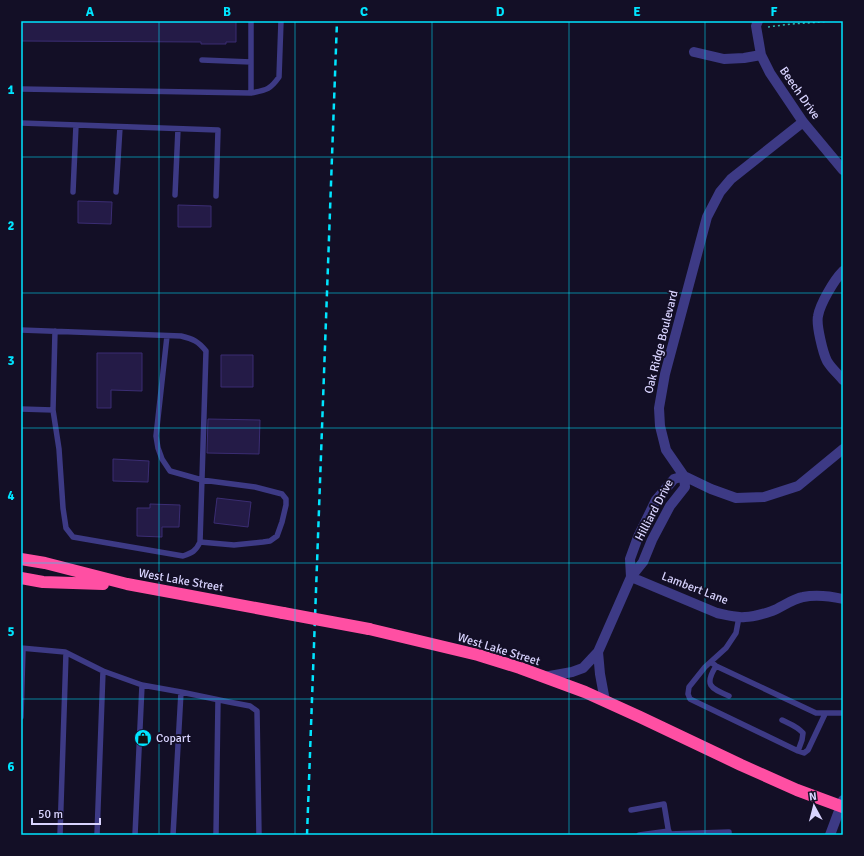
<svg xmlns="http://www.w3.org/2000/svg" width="864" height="856" font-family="Signika,sans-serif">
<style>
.building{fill:#241b47;stroke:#3b2d73}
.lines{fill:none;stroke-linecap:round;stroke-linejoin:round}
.path{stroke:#2fb8b0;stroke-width:1.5;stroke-dasharray:2 3;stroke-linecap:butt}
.lane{stroke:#3d3a85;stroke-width:5.5}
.street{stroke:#3d3a85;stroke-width:10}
.highway{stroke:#ff4fa3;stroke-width:12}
.rail{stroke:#00e5ff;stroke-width:2.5;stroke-dasharray:6 5;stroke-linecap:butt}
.highway-bridge{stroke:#ff4fa3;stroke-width:12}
.grid{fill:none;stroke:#00e5ff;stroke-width:1;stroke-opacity:0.55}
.labels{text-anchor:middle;stroke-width:4;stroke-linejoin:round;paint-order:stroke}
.street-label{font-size:12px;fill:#d9d4ff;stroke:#130f26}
.poi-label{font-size:12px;fill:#d9d4ff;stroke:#130f26;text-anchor:start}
.neatline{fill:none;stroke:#00e5ff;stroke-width:1.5}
.grid-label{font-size:13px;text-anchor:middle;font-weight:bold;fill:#00e5ff}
</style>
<rect width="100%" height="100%" fill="#130f26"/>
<path class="building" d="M21 21H236V42H226V44H201V42L21 41Z
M78 201 112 202 111 224 78 223Z
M178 205 211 206V227H178Z
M97 353H142V391L111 390V408H97Z
M221 355H253V387H221Z
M208 419 260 420 259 454 207 453Z
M113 459 149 461 148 482 113 481Z
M217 498 251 502 248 527 214 523Z
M150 504 180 505 179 527H162V537L137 536V508H150Z"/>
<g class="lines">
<path class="path" d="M768 27 791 24 821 22 829 21"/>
<path class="lane" d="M202 60 251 62
M21 89 251 93C266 90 270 90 279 77L281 21
M251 93V21
M21 123 218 130 216 196
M73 192 76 125
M116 192 120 127
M175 195 178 129
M21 330 181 336C193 339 198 341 206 351L200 542C196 551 192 553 183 556L73 537 66 528 63 508 59 449 53 410 21 409
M167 336 156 436 158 448 162 459 170 471 202 480 255 487 282 494 286 499V505L282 522 277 536 270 541 263 542 234 545 200 542
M53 410 55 331
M739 617 736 633 726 648 705 667 689 687 688 694 690 699 798 751 804 753 808 750 825 714
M21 648 65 652 103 671 142 685 181 692 229 702 250 706 257 711 259 835
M711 662 716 666 816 713H843
M716 666C704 685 710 688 729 696
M21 717 23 649
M782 720C790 724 797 726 803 733L802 740 798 751
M631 810 664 804 669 834
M60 835 66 653
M97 835 103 671
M135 835 142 685
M173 835 181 692
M216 835 218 700
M639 835 669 831
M669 835V834L729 832V835"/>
<path class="street" d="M758 21 756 26 761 55 770 73 803 122 843 170
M694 52 724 59 744 58 761 55
M803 122 731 179 720 192 707 217 665 374 659 408 660 426 666 450 684 476 711 489 736 498 764 497 798 486 843 449
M843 271C834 280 820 304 818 316 816 325 823 353 827 361 831 368 838 374 843 380
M631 577 717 613C726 615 735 618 745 617 754 617 763 614 772 611 782 607 792 599 803 597 817 594 830 596 843 599
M598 652 600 674 605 701
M544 677 572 672 583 668 598 652 631 577 643 562 652 540 670 506 685 487 684 476 674 479 656 500 638 537 630 559 631 577
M830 835 843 800"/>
<path class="highway" d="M21 559 45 563 127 584 283 613
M21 578 43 582 103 584
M369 629 478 655 520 668 585 692 640 717 741 765 797 790 843 807"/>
<path class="rail" d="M307 835 337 21"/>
<path class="highway-bridge" d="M283 613 369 629"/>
</g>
<path class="grid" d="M159 21V835M295 21V835M432 21V835M569 21V835M705 21V835M21 157H843M21 293H843M21 428H843M21 563H843M21 699H843"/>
<defs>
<g id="shop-disc" transform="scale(0.9)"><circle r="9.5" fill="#00e5ff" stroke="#130f26"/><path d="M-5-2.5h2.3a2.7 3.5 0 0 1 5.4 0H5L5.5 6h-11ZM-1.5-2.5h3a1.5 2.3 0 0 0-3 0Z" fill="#111"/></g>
</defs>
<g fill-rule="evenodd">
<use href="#shop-disc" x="143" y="738"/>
</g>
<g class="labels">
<g class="street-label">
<text transform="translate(800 93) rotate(55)" y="4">Beech Drive</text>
<text transform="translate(661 342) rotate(-76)" y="4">Oak Ridge Boulevard</text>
<text transform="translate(654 510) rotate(-62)" y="4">Hilliard Drive</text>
<text transform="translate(181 580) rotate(10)" y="4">West Lake Street</text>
<text transform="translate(695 588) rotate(21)" y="4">Lambert Lane</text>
<text transform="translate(499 649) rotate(17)" y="4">West Lake Street</text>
</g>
<g class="poi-label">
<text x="156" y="742">Copart</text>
</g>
</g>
<rect width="864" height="856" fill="none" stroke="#130f26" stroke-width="44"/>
<g transform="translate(814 806) rotate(353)" stroke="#130f26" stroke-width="3" paint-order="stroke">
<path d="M0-3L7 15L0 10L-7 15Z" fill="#d9d4ff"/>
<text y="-6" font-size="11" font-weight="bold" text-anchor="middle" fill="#d9d4ff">N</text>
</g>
<path d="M32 818v6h68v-6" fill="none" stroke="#d9d4ff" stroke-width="2"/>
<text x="38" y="818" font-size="12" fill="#d9d4ff" stroke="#130f26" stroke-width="3" paint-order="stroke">50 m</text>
<rect x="22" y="22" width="820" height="812" class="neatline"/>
<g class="grid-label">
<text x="90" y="16">A</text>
<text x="227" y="16">B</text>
<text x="364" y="16">C</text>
<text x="500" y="16">D</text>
<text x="637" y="16">E</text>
<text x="774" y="16">F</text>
<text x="11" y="94">1</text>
<text x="11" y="230">2</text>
<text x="11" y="365">3</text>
<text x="11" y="500">4</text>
<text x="11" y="636">5</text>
<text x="11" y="771">6</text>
</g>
</svg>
